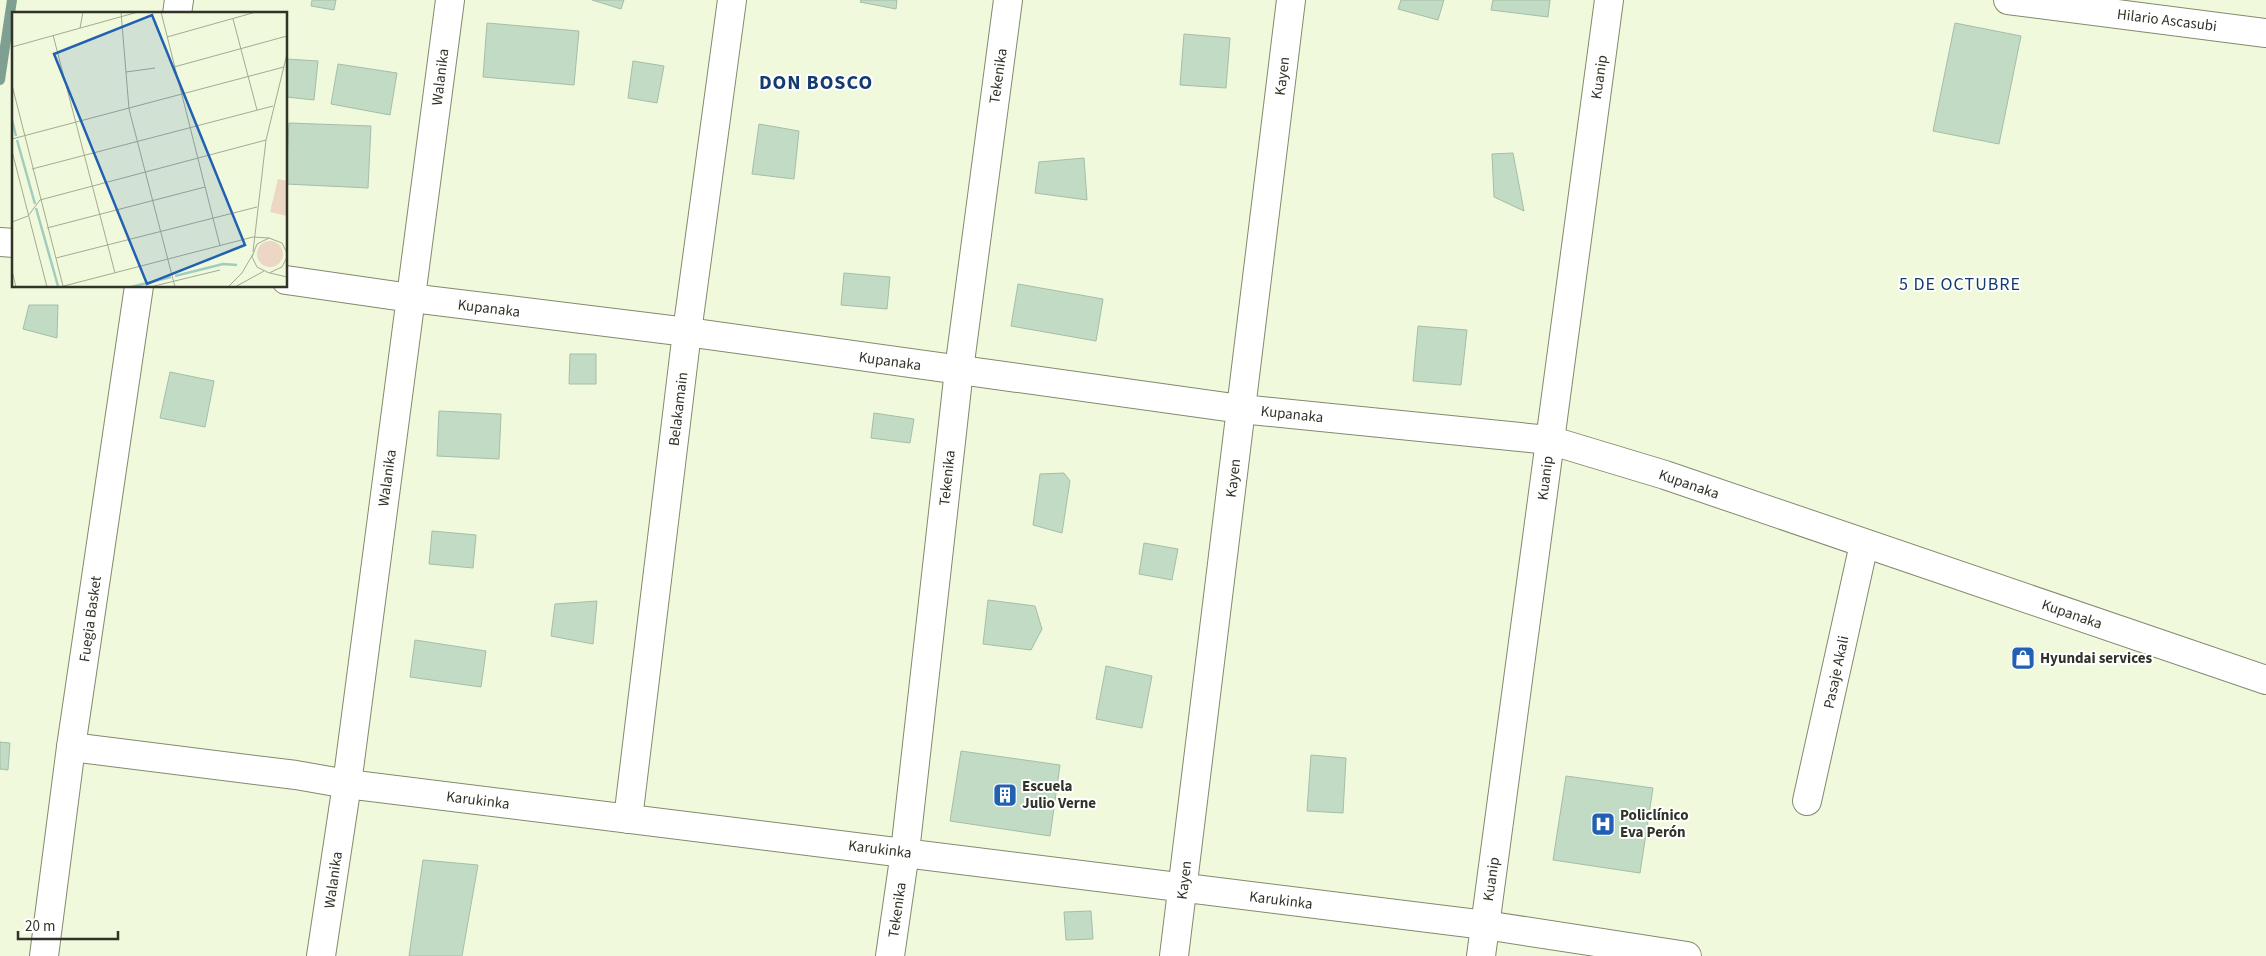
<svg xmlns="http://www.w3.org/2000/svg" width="2266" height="956" font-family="'Source Sans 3',sans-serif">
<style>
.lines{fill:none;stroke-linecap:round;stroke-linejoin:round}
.stream{stroke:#7f9f92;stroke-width:10}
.building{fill:#c1dbc4;stroke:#a5bea8}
.minor-casing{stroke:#818a6e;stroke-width:30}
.major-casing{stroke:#818a6e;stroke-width:30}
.minor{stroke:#fff;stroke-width:28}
.major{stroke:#fff;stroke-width:28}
.labels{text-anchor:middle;stroke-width:4;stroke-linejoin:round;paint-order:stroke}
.street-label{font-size:15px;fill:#303328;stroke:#fff}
.poi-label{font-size:15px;font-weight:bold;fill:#303328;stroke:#fff;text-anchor:start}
.quarter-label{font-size:18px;letter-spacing:1px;fill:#133b6f;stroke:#fff}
.district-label{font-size:20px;font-weight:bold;letter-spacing:1px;fill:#133b6f;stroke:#fff}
.inset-river{fill:none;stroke:#a1cdc0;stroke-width:2.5}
.inset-road{fill:none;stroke:#a3aa93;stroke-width:1}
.view{fill:#2261b2;fill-opacity:0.15;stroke:#2261b2;stroke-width:2.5}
.inset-edge{fill:none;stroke:#303328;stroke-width:2.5}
</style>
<rect width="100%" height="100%" fill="#f0f9db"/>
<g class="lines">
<path class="stream" d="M0 80 12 0"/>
</g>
<path class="building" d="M312 0H336L334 10 311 6Z
M592 0H624L621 9Z
M861 0H897L896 9 860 2Z
M1401 0H1444L1438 20 1398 9Z
M1493 0H1550L1548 17 1491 10Z
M487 23 579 31 574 85 483 77Z
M1955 23 2021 36 1999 144 1933 131Z
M1184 34 1230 38 1226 88 1180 85Z
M286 59 318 61 314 100 286 97Z
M633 61 664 66 657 103 628 98Z
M338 64 397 73 390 115 331 104Z
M289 123 371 126 368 188 286 184Z
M759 124 799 131 794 179 752 174Z
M1513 153 1524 211 1494 197 1492 154Z
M1084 158 1087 200 1035 193 1039 162Z
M844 273 890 277 887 309 841 305Z
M1018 284 1103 299 1096 341 1011 326Z
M29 305H58L57 338 23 329Z
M1418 326 1467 330 1461 385 1413 381Z
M570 354H596V384H569Z
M170 372 214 381 205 427 160 418Z
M439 411 501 414 499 459 437 456Z
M874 413 914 419 910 443 871 438Z
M1064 473 1070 481 1062 533 1033 525 1040 474Z
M432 531 476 535 473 568 429 564Z
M1144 543 1178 549 1172 580 1139 574Z
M988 600 1035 606 1042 629 1031 650 983 644Z
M597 601 593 644 551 636 555 604Z
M415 640 486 651 481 687 410 677Z
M1106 666 1152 676 1142 728 1096 719Z
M0 742 10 743 8 770 0 769Z
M961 751 1060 765 1050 836 950 821Z
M1311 755 1346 758 1343 813 1307 811Z
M1566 776 1653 788 1640 873 1553 860Z
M423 860 478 865 462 956H409Z
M1091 911 1093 939 1066 940 1064 912Z"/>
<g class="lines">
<g class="minor-casing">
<path id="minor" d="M2008 0 2266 33
M0 242 14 243
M286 280 411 298 687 332 1241 409 1549 440 1665 475 2266 680
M71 747 296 775 347 784 1485 925 1687 956
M1807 801 1864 544
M628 819 687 332 732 0
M321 956 347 784 450 0
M890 956 905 852 959 370 1008 0
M1174 956 1291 0"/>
</g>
<g class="major-casing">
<path id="major" d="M177 14 179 0
M44 956 71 747 139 286
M1481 956 1609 0"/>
</g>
<use href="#minor" class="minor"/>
<use href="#major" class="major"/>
</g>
<defs>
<g id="shop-square" transform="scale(1.25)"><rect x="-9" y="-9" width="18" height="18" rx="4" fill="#2261b2" stroke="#fff"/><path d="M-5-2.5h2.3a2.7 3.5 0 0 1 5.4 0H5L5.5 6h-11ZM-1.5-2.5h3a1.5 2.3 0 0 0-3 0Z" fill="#fff"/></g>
<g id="building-square" transform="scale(1.25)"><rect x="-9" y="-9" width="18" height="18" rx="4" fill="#2261b2" stroke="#fff"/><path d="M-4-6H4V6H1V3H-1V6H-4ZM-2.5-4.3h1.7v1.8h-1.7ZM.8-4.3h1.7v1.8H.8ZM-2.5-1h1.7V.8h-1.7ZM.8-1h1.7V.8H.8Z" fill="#fff"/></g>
<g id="hospital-square" transform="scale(1.25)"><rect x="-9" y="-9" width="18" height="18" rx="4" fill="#2261b2" stroke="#fff"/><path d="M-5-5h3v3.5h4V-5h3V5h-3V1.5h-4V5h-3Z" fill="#fff"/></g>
</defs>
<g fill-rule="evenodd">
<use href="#shop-square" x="2023" y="658"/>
<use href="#building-square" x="1005" y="795"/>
<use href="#hospital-square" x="1603" y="824"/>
</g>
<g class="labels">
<g class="street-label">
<text transform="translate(2167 20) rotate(7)" y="5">Hilario Ascasubi</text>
<text transform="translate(998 76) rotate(-82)" y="5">Tekenika</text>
<text transform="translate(1282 76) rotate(-83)" y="5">Kayen</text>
<text transform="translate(440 77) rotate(-83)" y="5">Walanika</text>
<text transform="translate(1599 77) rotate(-82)" y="5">Kuanip</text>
<text transform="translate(489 308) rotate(7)" y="5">Kupanaka</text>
<text transform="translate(890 361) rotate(8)" y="5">Kupanaka</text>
<text transform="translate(678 409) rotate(-83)" y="5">Belakamain</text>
<text transform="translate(1292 414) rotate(6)" y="5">Kupanaka</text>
<text transform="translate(387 478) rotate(-82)" y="5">Walanika</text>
<text transform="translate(947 478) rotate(-84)" y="5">Tekenika</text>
<text transform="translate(1233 478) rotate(-83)" y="5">Kayen</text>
<text transform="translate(1545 478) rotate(-83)" y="5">Kuanip</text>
<text transform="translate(1689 484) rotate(19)" y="5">Kupanaka</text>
<text transform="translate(2072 614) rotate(19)" y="5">Kupanaka</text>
<text transform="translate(90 619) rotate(-82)" y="5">Fuegia Basket</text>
<text transform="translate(1836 672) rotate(-78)" y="5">Pasaje Akali</text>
<text transform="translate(478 800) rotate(7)" y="5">Karukinka</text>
<text transform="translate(880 849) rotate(7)" y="5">Karukinka</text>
<text transform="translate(1491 879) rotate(-82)" y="5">Kuanip</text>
<text transform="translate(333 880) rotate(-82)" y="5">Walanika</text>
<text transform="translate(1184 880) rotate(-83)" y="5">Kayen</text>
<text transform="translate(1281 900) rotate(7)" y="5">Karukinka</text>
<text transform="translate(897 910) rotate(-82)" y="5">Tekenika</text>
</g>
<g class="poi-label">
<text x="2040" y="663">Hyundai services</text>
<text x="1022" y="791">Escuela<tspan x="1022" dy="17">Julio Verne</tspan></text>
<text x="1620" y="820">Policlínico<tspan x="1620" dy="17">Eva Perón</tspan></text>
</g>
<g class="quarter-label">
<text x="1960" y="290">5 DE OCTUBRE</text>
</g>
<g class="district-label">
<text x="816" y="89">DON BOSCO</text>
</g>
</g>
<g transform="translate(12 12)">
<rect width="275" height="275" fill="#f0f9db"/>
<path d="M266 167 275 169V204L258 200ZM245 242a13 13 0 1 1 26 0a13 13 0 1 1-26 0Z" fill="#ebd7c3"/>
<path class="inset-river" d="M0 108 4 124M5 128 23 192M24 196 46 274M163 264 211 252 225 253M119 275 159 265"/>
<path class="inset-road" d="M109 0 117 97 163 275M149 0 208 234M221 7 245 98M68 16 71 0M41 23 103 261M155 25 244 0M0 35 126 0M162 55 275 24M114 60 143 56M0 73 51 274M0 127 272 55M0 139 35 275M20 157 261 94M0 210 16 204 28 188 254 128M35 216 193 175M241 240 254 128 275 42M275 241 270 231 257 226 245 232 240 245 245 255 257 261 270 255 275 245M44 246 245 195M0 259 4 275M258 261 275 265M48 275 241 225 257 226M138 275 208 258M216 275 230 261 241 242M223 275 252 259"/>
<path class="view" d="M140 3 233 233 135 272 42 42Z"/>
<rect width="275" height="275" class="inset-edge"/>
</g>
<path d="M18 931v8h100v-8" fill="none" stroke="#303328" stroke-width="2.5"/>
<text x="25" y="931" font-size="15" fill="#303328" stroke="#ffffff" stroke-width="4" paint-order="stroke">20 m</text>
</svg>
